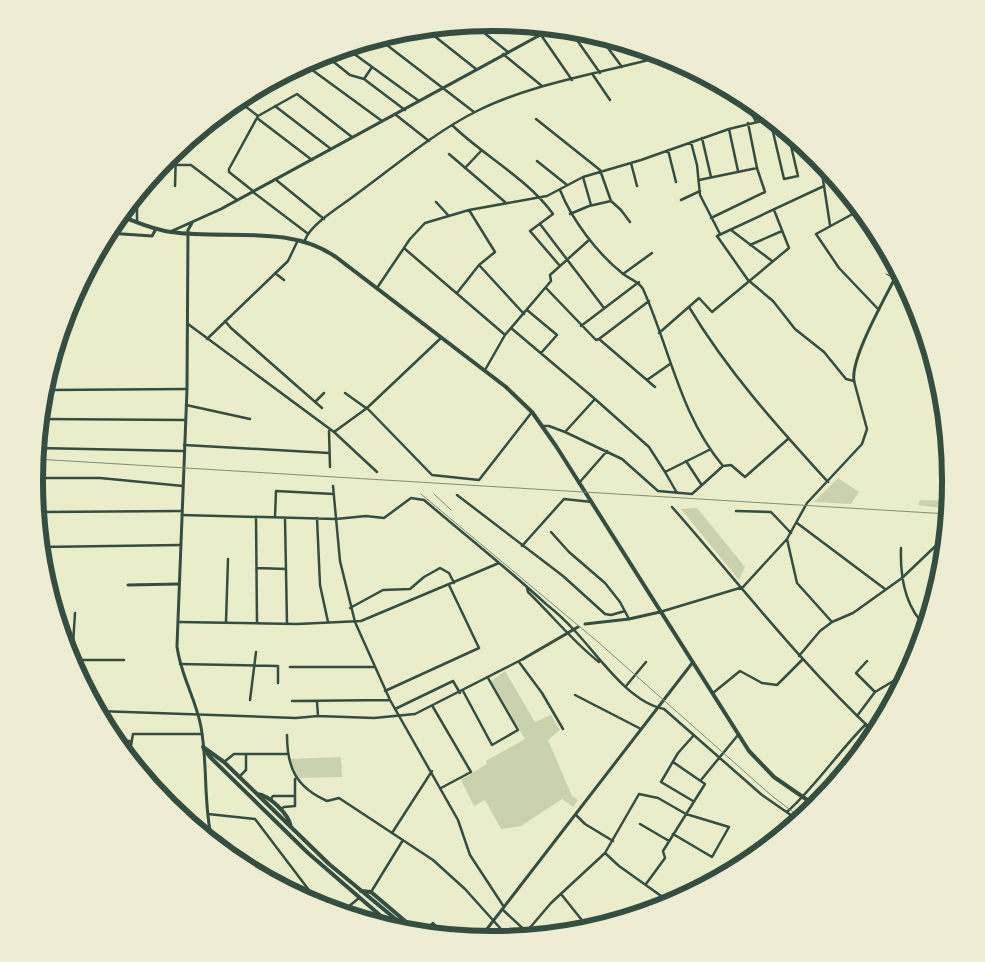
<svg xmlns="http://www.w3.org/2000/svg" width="985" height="962" font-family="Signika,sans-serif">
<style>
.green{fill:#cad2ad}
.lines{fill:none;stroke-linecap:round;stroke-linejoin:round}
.service{stroke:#344e41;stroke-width:1}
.minor{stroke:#344e41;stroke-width:2.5}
.tertiary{stroke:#344e41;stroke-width:3}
.secondary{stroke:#344e41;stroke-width:3}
.primary{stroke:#344e41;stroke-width:4}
.rail{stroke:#7c8e77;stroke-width:1}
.rim{fill:none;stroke:#344e41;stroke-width:6}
</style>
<rect width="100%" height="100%" fill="#e9edc9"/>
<path class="green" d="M838 478 859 492 851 504 814 502Z
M920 500 949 501 948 509 918 505Z
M697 508 745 567 739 580 681 509Z
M505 671 535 722 551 715 560 730 548 740 572 796 578 800 573 807 562 799 521 826 501 829 485 800 474 806 461 780 487 764 486 761 525 739 491 681Z
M341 757 342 777 295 778 289 759Z"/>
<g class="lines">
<path class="service" d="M886 274 894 278"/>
<path class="minor" d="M473 24 508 52
M570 30 600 73
M428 31 476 69
M541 35 572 80
M600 37 622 67
M379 39 474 112
M346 48 419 101
M503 54 542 86
M325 55 350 75 364 79 405 110
M304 64 382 121
M593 75 610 100
M364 79 372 67
M744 98 756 122
M237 100 258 116
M275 106 331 149
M396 115 429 141
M257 118 312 160
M536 119 600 170 611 201
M770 119 784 179 798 176 788 133
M453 126C484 156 528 179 553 214L530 231 560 266
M729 129 738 171
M702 138 711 177
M691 142 697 165 700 195 720 234
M668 150 676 182
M449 154 505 202
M820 160 830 225
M537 161 567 185
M631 163 637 186
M175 165H191L237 200
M465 168 481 151
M822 171 827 169
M583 177 591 205
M275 179 324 219
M699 180 757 168
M175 186 176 151
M560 190C572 220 597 253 622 273 630 280 638 280 643 289 670 349 680 415 723 466
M253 191 229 172V169L258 116 297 94 352 137
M253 192 307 233
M681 200 700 191
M853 201 856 212
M436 202 448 215
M860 210 816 234 839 268 879 310
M570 214 589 206 611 201 621 210 630 222
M711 218 765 192 757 168 748 123
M137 222V195
M540 224 604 308
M731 230 772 261
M305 240C311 223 343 205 358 193 396 165 435 132 477 111 533 83 603 73 663 56
M750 245 782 231
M405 249 504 334
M479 265 524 314
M275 273 284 280
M623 274 652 253
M377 288 410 239 425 223 469 210 547 196 583 177 641 160 729 129 770 119
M546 288 596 340 599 339 655 387
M457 293 479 265 495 252 469 210
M689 307C728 372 777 426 828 482
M527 310 557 335 541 353
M225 321 231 328 322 408
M188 324 334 432 377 472
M581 326 639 282
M511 328 595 399
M659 333 699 298 712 312 789 248 774 210
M207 339 288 261 298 240
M599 339 649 301
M485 370 505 335 551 281 550 275 589 240
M647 380 670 364
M48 390 187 389
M345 393 366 408
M315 402 324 393
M186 405 250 419
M367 408 432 475 479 480 532 412
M40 419 185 420
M542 426H549L565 432 622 459 658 491 692 494 723 466 731 465 745 477 788 439
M329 431 330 467
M334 432 367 408 441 338
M565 432 595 399 649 447 665 472 709 450
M184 445 329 453
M37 448 184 451
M44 448 48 374
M686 461 701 484
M35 466 41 467 44 472 40 546
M665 472 677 493
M44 478H100L183 486
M579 483 607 451
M333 486 340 561 355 622 390 700 458 820 470 855 504 907
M457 495 563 576 605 614 611 615 625 611
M672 507C739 583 801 664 875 733
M736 511 771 512 791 533
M42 512 182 511
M182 515 336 519 366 516 384 518 411 498 424 500C465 535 507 568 546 604 556 612 565 620 574 630 598 655 628 702 664 709L762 795 798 820
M256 517 257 623
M275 517 276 491 334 494
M285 518 287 624
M317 518 320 585 328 622
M797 523 885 589
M551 532 569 552 605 583 620 602 629 619
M787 539 797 583 832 622
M522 546 564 499 592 502
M40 547 180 545
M901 548C900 575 905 606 925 626
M257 568 286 569
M743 587 787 539 807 503 862 444 867 429 854 381 846 379 824 352 795 329 773 301 748 280 717 236 824 186
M527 588 528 592C552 615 573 642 599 662
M350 608 383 590 410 589 424 577 440 568 449 573 454 583
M660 612 743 587
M178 622 297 624 361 621 499 563
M226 622 228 559
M799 656 820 631 832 622 853 613 902 578 946 536
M71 660H124
M72 660 75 613
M867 661 856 673 875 692
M519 662 542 693 563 729
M180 664 278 666V683
M290 667H374
M626 686 646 662
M385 691 479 648 449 585
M463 691 492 745 518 730 488 678
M713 693 740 671 762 683 777 685 802 660
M575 695 641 729
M250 700 256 652
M292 701 390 700
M317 702 318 716
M433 707 471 772 441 788
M395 709 453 681 460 693
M98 711 296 718 318 716 374 718 415 714 523 659
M857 716 875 692 900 677 905 678
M872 730 877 729
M287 735C287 768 296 787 327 801L339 798 433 860 465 889 509 938
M116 741H131
M129 757 133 734H202
M224 762 234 754H287
M239 777 246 770V754
M701 780 738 735
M270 800 273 796H295
M693 801 661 782 678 753 694 735
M281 809 284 807 295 806V779
M787 812C816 786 838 752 866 724
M208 814 255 819 321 906
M576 815 585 824 613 841
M640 824 669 841
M194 826 209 827
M392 833 432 771
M605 853 619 866 671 903
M646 884 665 858 663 851 705 784 673 762
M371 892 403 840
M561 894 589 929
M502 909 531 936
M342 912 359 898
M422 933 433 923 444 935
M522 937 551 903 605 853 639 794 658 798 686 814 729 827 712 857 673 834"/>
<path class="tertiary" d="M108 233 152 236 156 229
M128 585 179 584
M585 624 629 619 660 612
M523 659 578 627
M480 938 693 662"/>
<path class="secondary" d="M192 223 188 230 187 389 177 646C180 674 196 699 201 727 208 765 203 803 212 841
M172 231 221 209 553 28
M854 381C850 358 887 295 898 272"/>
<path class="primary" d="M120 216C137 222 153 230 171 232 227 240 288 224 336 257L506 387 532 412 556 446 749 751 774 777 816 806
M203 747 224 762 329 864 410 931
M204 749 210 757 308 853 396 929
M257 794C269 795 289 814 291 827
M361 891 371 892 418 932"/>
<path class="rail" d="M36 459 948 514
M421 494 598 642 772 796 801 818
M434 494 451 510"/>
</g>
<path d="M0 0H985V962H0ZM492 31H493A449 449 0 0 1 942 480V482A449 449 0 0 1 493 931H492A449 449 0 0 1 43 482V480A449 449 0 0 1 492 31Z" fill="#eeecd3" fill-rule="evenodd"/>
<path class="rim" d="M492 31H493A449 449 0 0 1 942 480V482A449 449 0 0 1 493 931H492A449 449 0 0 1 43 482V480A449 449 0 0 1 492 31Z"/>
</svg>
